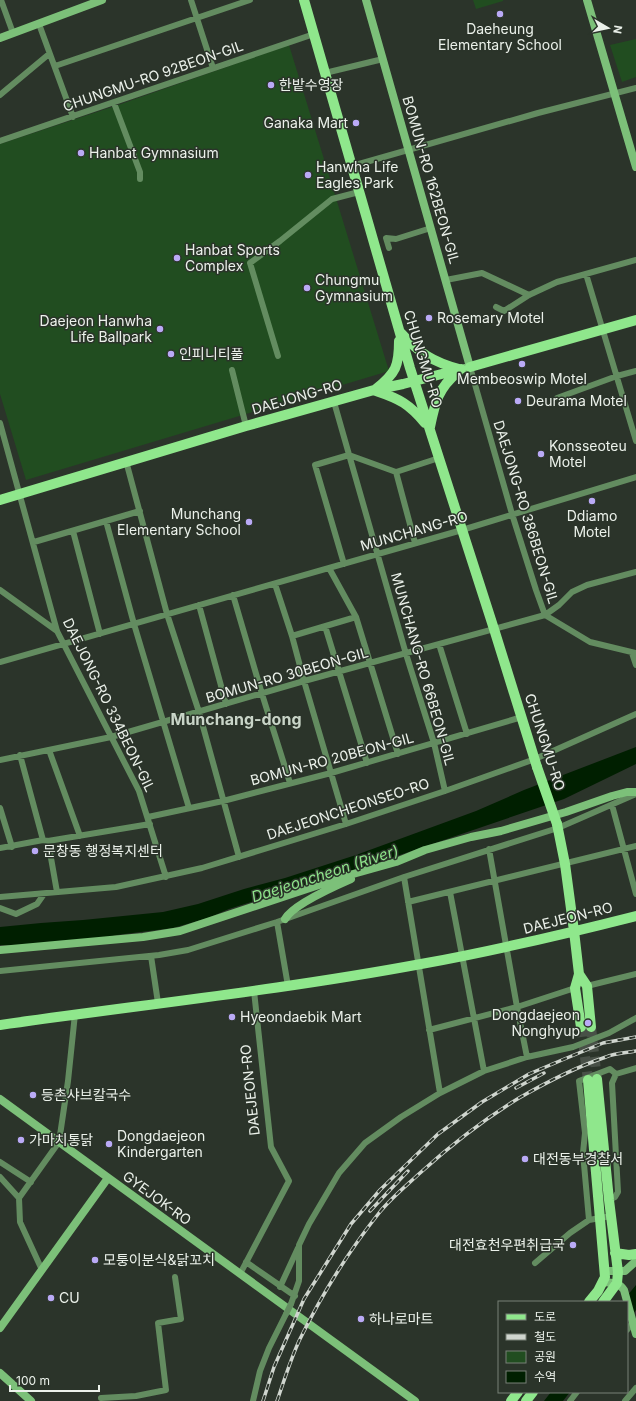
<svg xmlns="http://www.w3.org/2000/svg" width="636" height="1401" font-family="Inter,'Noto Sans KR',sans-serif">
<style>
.green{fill:#214d20}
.water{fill:#001f00}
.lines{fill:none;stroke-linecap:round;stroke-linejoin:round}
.primary-tunnel{stroke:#485047;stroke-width:10;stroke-dasharray:10 5;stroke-linecap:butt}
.street{stroke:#638c60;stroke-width:6}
.secondary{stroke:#7cc079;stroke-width:8}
.primary{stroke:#8fe78c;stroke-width:10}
.rail-casing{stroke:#cfd5ce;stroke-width:3.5}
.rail{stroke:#2b342a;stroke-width:2;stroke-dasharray:6;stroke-linecap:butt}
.street-bridge{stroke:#638c60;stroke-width:6}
.primary-bridge{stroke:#8fe78c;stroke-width:10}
.poi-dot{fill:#baaaf6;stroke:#2b342a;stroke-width:1.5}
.labels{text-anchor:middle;stroke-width:3;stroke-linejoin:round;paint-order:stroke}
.poi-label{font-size:14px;fill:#ebf1ea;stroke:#2b342a;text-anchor:start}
.street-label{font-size:14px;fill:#ebf1ea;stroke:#2b342a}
.water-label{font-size:15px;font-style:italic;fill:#8ee48a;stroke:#2b342a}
.quarter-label{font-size:16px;font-weight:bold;fill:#c9d5c8;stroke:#2b342a}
</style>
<rect width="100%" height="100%" fill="#2b342a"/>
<path class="green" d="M473 0H503V1L476 9Z
M636 39V77L622 82 610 45Z
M289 45 389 371 26 480 0 394V144L121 104Z"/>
<path class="water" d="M636 747V764L564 799 391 858 229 909 208 918 173 928 117 935 108 937 21 945H0V927L41 923 83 920 163 912 198 904 244 889 285 878 356 855 476 811 524 790Z
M636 1285V1310L627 1321V1302H622Z
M551 1392H570L563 1401H544Z"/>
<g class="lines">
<path class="primary-tunnel" d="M581 1027 588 1080
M591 1027 597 1079"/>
<path class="street" d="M1 0 13 33
M191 0 213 68
M39 24 73 117
M55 66 250 0
M325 73 383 59
M0 95 49 54
M114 103 140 172V179
M0 141 314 34
M352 166 538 113 636 88
M389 248 386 238 396 239 431 228
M586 274 636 441
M446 280 482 273 529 295
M496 307 504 311 529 295 557 282 636 260
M278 356 250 263 280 241 332 199 359 192
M470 367 512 514 536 590 545 615 590 642 636 653
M232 370 246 426
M557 398 617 376 636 371
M334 402 406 654 434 743 445 791
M0 423 57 631 139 791 166 877
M126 461 167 614 199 712 239 857
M396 472 415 543
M396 472 439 458
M106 521 134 624 189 808
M73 531 100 634
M34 542 140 511
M344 564 315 465 349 455 396 472
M329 568 356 617 398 754
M275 584 292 636 304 681 346 824
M0 590 57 631
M233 595 262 694 290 783
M199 605 226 704
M325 626 367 763
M292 636 356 617
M439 644 467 734
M632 653 636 665
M0 662 462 530 636 477
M49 750 80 836
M20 755 43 840
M0 760 111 737 304 681 545 615 559 605 572 592 587 585 636 572
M612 805 636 894
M0 808 12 847
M148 817 223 801 331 773 522 717
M48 841 57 892
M0 848 43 840 48 841 150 824
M489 849 517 1007 527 1057
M404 877 440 1093
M450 892 484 1071
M0 897 116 887 202 868 346 824 445 791 535 759 636 714
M408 902 636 846
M0 908 16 914 37 904 44 894
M277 922 288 986
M151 956 158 1003
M0 971 159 955 188 950 277 922 404 877 558 828 636 794
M587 986 636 974
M429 1030 517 1007 575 988
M0 1162 31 1182
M0 1177 19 1198 20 1222 42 1270
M19 1198 59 1142 68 1081 75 1014
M609 1200 615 1197 618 1192 612 1083 616 1074
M589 1220 583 1153 585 1133 579 1081 610 1069 616 1074 636 1068
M246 1262 295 1296
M535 1263 570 1233 589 1220 611 1216
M240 1274 289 1181 271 1147 254 991
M280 1287 298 1248
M291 1304 299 1281V1245L309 1224 339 1173 365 1143 401 1117 440 1093 484 1071 527 1057 573 1047 609 1033 636 1018
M627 1330 633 1322
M101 1398 136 1396 166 1390 158 1323 181 1319 175 1277
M253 1401 260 1371 269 1348 286 1314
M570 1401 577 1392
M625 1401 636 1388"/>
<path class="secondary" d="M366 0 470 367 465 368
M587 0 636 167
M0 38 102 0
M285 919C293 905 335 886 351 879
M0 950 143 937 180 931 346 876 396 862 425 850 471 837 501 831 566 812 612 796 627 792H636
M0 1099 415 1401
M605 1271H625L636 1261
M604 1282C612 1283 619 1282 624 1290L636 1334
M0 1328 108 1178
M0 1373 31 1401"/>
<path class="primary" d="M304 0 410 368 494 629 537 767
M401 333C419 353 433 362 459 369
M470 367 636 320
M376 389C396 373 399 366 399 341
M376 391C400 399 409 404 425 423
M430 427C435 403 438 388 458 372
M0 500 246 426 374 390 403 384 461 369
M557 824 565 864 574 931 579 974 575 988 581 1027
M579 974 587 986 591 1027
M0 1025C140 1005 281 990 421 964 493 951 565 934 636 916
M597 1079 609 1200 618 1272 617 1283 603 1302
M588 1080 605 1277 598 1291 589 1302
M615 1253 629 1255 636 1254
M511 1401 518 1392
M526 1401 533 1392"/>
<g class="rail-casing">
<path id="rail" d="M516 1088 544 1073
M370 1211 408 1171
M263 1401 274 1367 304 1299 351 1224 380 1190 438 1134 482 1102 529 1074 562 1060 603 1043 636 1037
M277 1401C284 1381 290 1361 299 1341 321 1296 348 1252 379 1213 391 1198 406 1186 420 1173 451 1145 483 1120 519 1098 547 1082 576 1067 606 1057 615 1053 626 1053 636 1051"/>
</g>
<use href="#rail" class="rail"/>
<path class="street-bridge" d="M286 1314 291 1304"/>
<path class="primary-bridge" d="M537 767 557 824"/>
</g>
<g class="poi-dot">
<circle cx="500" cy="14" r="4"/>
<circle cx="271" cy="85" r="4"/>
<circle cx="356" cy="123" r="4"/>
<circle cx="81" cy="153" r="4"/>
<circle cx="308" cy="175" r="4"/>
<circle cx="177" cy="258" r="4"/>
<circle cx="307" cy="288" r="4"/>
<circle cx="429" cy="318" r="4"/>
<circle cx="160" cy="329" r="4"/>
<circle cx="171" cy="354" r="4"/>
<circle cx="522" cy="364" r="4"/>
<circle cx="518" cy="401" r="4"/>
<circle cx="541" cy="454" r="4"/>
<circle cx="592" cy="501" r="4"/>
<circle cx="249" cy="522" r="4"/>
<circle cx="35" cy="851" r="4"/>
<circle cx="232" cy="1017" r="4"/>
<circle cx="588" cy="1023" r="4"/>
<circle cx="33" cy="1095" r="4"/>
<circle cx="21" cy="1140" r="4"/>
<circle cx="109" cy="1144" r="4"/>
<circle cx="525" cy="1159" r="4"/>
<circle cx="573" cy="1245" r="4"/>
<circle cx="95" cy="1260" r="4"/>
<circle cx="51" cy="1298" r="4"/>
<circle cx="361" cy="1319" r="4"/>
</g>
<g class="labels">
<g class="poi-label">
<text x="500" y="34" text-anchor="middle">Daeheung<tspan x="500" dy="16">Elementary School</tspan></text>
<text x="279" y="90">한밭수영장</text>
<text x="348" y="128" text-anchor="end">Ganaka Mart</text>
<text x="89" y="158">Hanbat Gymnasium</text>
<text x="316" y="172">Hanwha Life<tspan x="316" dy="16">Eagles Park</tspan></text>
<text x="185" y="255">Hanbat Sports<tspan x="185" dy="16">Complex</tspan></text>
<text x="315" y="285">Chungmu<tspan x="315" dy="16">Gymnasium</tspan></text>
<text x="437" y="323">Rosemary Motel</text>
<text x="152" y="326" text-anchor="end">Daejeon Hanwha<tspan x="152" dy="16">Life Ballpark</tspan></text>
<text x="179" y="359">인피니티풀</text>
<text x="522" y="384" text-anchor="middle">Membeoswip Motel</text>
<text x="526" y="406">Deurama Motel</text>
<text x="549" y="451">Konsseoteu<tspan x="549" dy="16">Motel</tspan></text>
<text x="241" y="519" text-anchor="end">Munchang<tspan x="241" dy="16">Elementary School</tspan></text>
<text x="592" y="521" text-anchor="middle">Ddiamo<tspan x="592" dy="16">Motel</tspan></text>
<text x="43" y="856">문창동 행정복지센터</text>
<text x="580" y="1020" text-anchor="end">Dongdaejeon<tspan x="580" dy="16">Nonghyup</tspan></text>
<text x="240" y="1022">Hyeondaebik Mart</text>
<text x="41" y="1100">등촌샤브칼국수</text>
<text x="117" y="1141">Dongdaejeon<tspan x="117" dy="16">Kindergarten</tspan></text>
<text x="29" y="1145">가마치통닭</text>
<text x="533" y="1164">대전동부경찰서</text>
<text x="565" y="1250" text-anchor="end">대전효천우편취급국</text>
<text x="103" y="1265">모퉁이분식&amp;닭꼬치</text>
<text x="59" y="1303">CU</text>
<text x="369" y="1324">하나로마트</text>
</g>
<g class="street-label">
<text transform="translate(153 76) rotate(-19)" y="5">CHUNGMU-RO 92BEON-GIL</text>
<text transform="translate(431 180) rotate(74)" y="5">BOMUN-RO 162BEON-GIL</text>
<text transform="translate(423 359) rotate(73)" y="5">CHUNGMU-RO</text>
<text transform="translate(297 397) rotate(-16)" y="5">DAEJONG-RO</text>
<text transform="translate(526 512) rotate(73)" y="5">DAEJONG-RO 386BEON-GIL</text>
<text transform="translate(414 531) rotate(-16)" y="5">MUNCHANG-RO</text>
<text transform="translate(423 669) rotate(74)" y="5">MUNCHANG-RO 66BEON-GIL</text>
<text transform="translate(287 675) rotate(-16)" y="5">BOMUN-RO 30BEON-GIL</text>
<text transform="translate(109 705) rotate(64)" y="5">DAEJONG-RO 334BEON-GIL</text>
<text transform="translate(545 742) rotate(72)" y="5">CHUNGMU-RO</text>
<text transform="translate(332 759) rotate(-15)" y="5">BOMUN-RO 20BEON-GIL</text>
<text transform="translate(348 809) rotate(-18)" y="5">DAEJEONCHEONSEO-RO</text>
<text transform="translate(568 918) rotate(-14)" y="5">DAEJEON-RO</text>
<text transform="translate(250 1090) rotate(-96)" y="5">DAEJEON-RO</text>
<text transform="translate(157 1198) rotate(36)" y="5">GYEJOK-RO</text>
</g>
<g class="water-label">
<text transform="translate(325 874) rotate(-18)" y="5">Daejeoncheon (River)</text>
</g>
<g class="quarter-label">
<text x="236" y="725">Munchang-dong</text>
</g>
</g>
<rect x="498" y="1301" width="130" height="92" fill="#2b342a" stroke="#788077"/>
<rect x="506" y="1314" width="20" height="6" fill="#8fe78c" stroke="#788077"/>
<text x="534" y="1321" font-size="12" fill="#ebf1ea">도로</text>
<rect x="506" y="1334" width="20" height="6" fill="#cfd5ce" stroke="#788077"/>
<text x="534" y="1341" font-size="12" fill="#ebf1ea">철도</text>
<rect x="506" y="1351" width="20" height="12" fill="#214d20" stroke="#788077"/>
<text x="534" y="1361" font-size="12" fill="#ebf1ea">공원</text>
<rect x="506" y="1371" width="20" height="12" fill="#001f00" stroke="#788077"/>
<text x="534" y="1381" font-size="12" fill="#ebf1ea">수역</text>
<g transform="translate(608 28) rotate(99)" stroke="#2b342a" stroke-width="3" paint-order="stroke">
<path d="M0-3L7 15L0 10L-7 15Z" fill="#ebf1ea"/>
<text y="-6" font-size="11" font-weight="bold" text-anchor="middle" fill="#ebf1ea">N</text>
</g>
<path d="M10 1385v6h89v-6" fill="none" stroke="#ebf1ea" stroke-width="2"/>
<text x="16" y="1385" font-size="12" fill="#ebf1ea" stroke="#2b342a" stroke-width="3" paint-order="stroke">100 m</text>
</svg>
